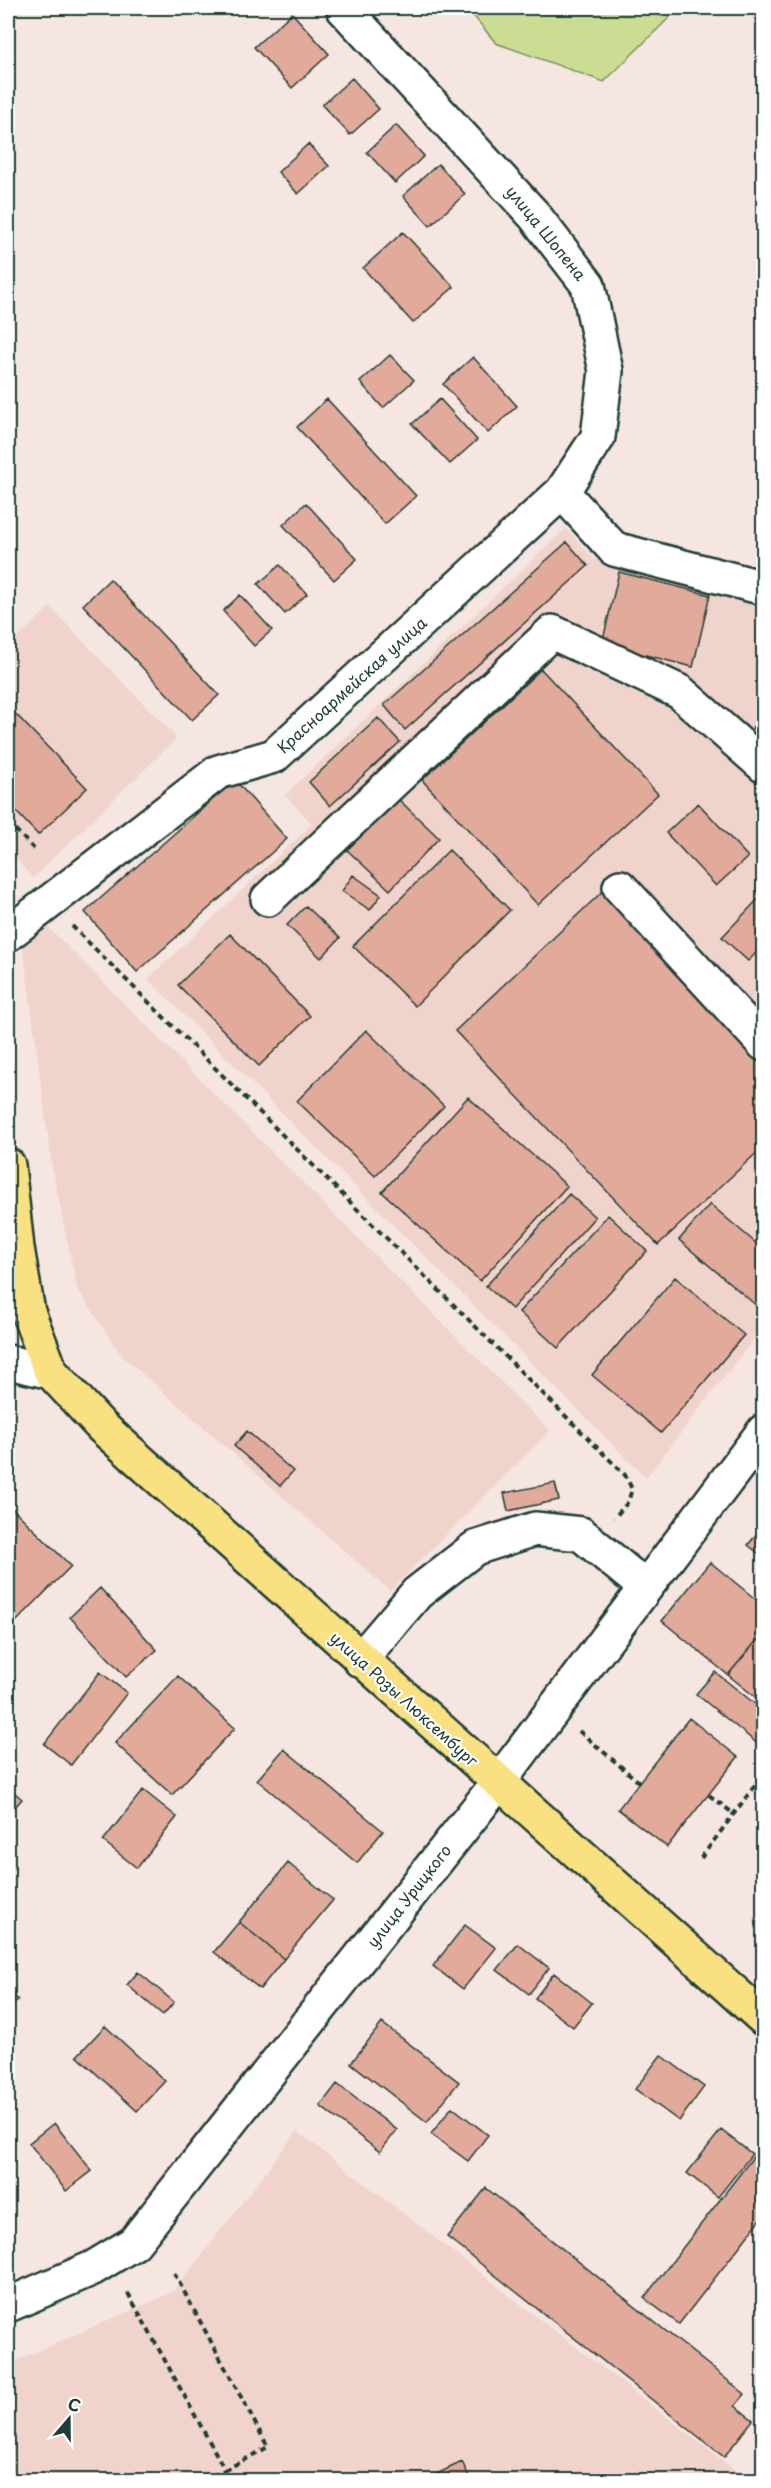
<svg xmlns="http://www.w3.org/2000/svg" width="771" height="2488" font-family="'Playpen Sans',sans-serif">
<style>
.built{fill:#f0d4cc}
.green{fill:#cbdd92;stroke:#758d63;stroke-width:1.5}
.building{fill:#e2aa9a;stroke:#1f3d34;stroke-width:1.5}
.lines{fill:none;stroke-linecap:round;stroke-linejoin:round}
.minor-casing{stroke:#1f3d34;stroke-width:38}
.major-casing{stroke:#1f3d34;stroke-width:38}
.path{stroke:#1f3d34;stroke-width:4;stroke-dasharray:6 4.5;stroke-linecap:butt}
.minor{stroke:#fff;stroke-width:33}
.major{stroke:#f9e181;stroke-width:33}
.labels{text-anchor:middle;stroke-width:4.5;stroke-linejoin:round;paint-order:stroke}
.street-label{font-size:16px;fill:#1f3d34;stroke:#fff}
</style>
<rect width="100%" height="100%" fill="#f6e6e1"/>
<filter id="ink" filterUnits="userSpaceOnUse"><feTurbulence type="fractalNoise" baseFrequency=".0167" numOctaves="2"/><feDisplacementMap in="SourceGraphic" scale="12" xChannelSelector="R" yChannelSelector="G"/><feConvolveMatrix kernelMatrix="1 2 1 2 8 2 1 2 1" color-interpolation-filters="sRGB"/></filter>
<g filter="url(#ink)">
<path class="built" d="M566 528 594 559 763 606V1327L646 1478 148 979 312 824 285 795Z
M50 607 177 738 33 878 8 851V647Z
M43 922 550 1431 390 1591 121 1355 77 1288 52 1167 22 938Z
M297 2131 744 2477 742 2480H8V2364L173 2292Z"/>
<path class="green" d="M467 8H679L604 82 496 43Z"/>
<path class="building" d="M292 13 329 54 292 88 254 47Z
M352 78 379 109 350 135 322 105Z
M396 125 424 156 395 183 367 152Z
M308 144 329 166 298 194 278 172Z
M438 164 465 194 430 226 403 196Z
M403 232 454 287 413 323 363 268Z
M390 355 414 380 383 408 360 382Z
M473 357 517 406 488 433 443 384Z
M327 399 416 496 385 524 297 427Z
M440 399 477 440 450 464 412 424Z
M306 503 357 559 334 580 283 525Z
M567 542 588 566 405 730 384 705Z
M280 565 307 594 285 614 258 584Z
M619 572 710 595 693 667 602 644Z
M110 579 219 695 192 720 83 605Z
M240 595 272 630 254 646 223 611Z
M541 669 658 794 538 905 422 780Z
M8 706 87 788 38 835 8 803Z
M764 713V752L744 738Z
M378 718 400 742 330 806 309 782Z
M235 780 287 839 137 972 85 912Z
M396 797 439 838 390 890 347 850Z
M698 803 748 857 716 886 666 833Z
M449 850 510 910 415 1006 353 946Z
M353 875 381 895 370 910 342 891Z
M604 890 764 1058V1146L658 1245 455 1031Z
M764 893V945L748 961 722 937Z
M306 906 340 938 321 958 287 925Z
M230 934 310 1016 259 1066 178 985Z
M366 1030 444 1106 375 1176 297 1101Z
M468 1097 567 1186 480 1281 382 1192Z
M569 1194 595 1217 512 1309 486 1286Z
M710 1204 764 1250V1312L679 1240Z
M608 1215 647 1251 558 1348 519 1312Z
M675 1277 744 1335 661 1433 592 1375Z
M247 1431 293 1471 280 1486 234 1446Z
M555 1483 559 1500 508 1511 504 1493Z
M8 1504 71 1566 8 1630Z
M764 1525V1558L748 1545Z
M710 1562 764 1606V1632L728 1675 662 1621Z
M100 1588 157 1650 126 1677 70 1617Z
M764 1632V1704L728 1675Z
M100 1672 127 1693 71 1765 44 1744Z
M715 1672 764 1711V1749L696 1694Z
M178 1676 235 1728 172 1795 115 1743Z
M689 1718 738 1757 667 1847 618 1809Z
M284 1749 383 1831 357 1863 257 1780Z
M8 1787 22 1799 8 1815Z
M143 1790 177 1817 137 1868 103 1841Z
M288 1863 333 1900 284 1959 239 1922Z
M239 1922 284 1959 260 1989 214 1952Z
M465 1925 496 1948 463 1989 433 1966Z
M518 1944 549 1968 529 1994 497 1970Z
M138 1972 174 2002 163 2015 127 1985Z
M554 1973 592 2003 573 2027 535 1998Z
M8 1989 18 2000 8 2009Z
M382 2023 459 2082 427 2122 351 2063Z
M105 2026 165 2081 137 2111 77 2056Z
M661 2055 704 2087 679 2121 635 2089Z
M337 2084 397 2130 380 2152 320 2106Z
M452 2107 488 2135 468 2161 431 2134Z
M54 2123 92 2171 66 2191 29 2143Z
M721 2130 752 2154 718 2197 687 2173Z
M763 2144 764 2215 679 2324 644 2298Z
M486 2188 745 2394 735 2406 753 2420 724 2457 447 2237Z
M462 2462 471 2480H424Z"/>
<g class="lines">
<g class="minor-casing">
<path id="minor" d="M343 8 534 215 588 285 606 371 598 437 562 492 614 549 764 588
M620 887 764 1044
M268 899 552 632 680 692 764 766
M8 934 218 772 274 756 562 492
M8 1362 51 1372
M360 1660 417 1593 475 1548 535 1529 581 1534 645 1587
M8 2305 93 2268 134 2243 498 1783 764 1431"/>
</g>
<g class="major-casing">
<path id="major" d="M8 1165 17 1248 28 1312 51 1372 102 1427 764 2019"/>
</g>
<path class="path" d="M8 822 34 849
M72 926 625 1475 632 1489 628 1502 614 1518
M579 1731 639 1782
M709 1795 734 1814
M701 1858 759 1780
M174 2273 268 2447 225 2470
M128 2293 225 2470 205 2480"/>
<use href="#minor" class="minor"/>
<use href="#major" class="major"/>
</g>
</g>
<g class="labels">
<g class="street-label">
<text transform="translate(546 233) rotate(51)" y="6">улица Шопена</text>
<text transform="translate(352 685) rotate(-42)" y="6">Красноармейская улица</text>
<text transform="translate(404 1699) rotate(42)" y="6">улица Розы Люксембург</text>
<text transform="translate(409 1896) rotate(-52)" y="6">улица Урицкого</text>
</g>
</g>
<rect width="771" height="2488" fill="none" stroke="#fff" stroke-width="30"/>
<rect x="15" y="15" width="741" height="2458" fill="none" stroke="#1f3d34" stroke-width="2" filter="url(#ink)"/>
<g transform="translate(69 2419) rotate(20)" stroke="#ffffff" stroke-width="4.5" paint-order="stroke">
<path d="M0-4.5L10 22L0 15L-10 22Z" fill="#1f3d34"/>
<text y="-9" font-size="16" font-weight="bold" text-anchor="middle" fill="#1f3d34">С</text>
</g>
</svg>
